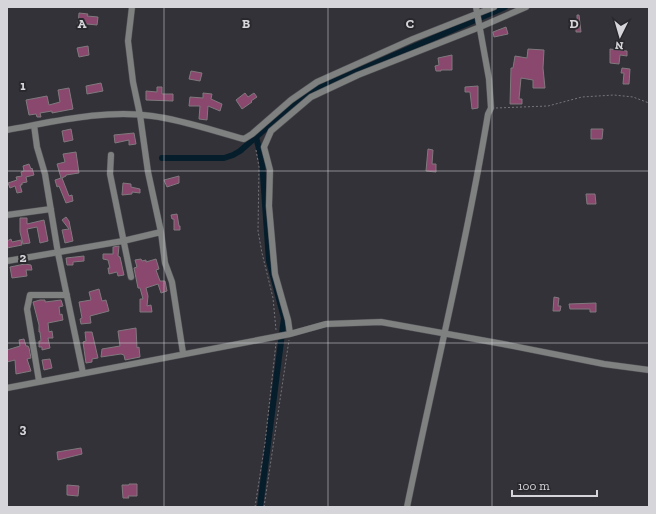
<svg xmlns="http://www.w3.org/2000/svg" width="656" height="514" font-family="'Zilla Slab',serif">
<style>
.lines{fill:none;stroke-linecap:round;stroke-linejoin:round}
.canal{stroke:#061e2c;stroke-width:6}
.building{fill:#8a486e;stroke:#80797d}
.minor-casing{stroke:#505055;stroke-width:7}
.path{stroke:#75757b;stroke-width:1;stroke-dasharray:2 2;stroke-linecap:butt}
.minor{stroke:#7e817f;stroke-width:6}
.grid{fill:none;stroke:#d6d6da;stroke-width:1;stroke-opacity:0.55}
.grid-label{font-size:13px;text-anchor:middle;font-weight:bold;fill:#d6d6da;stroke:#28282d;stroke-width:4;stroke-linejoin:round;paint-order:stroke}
</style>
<rect width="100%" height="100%" fill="#323238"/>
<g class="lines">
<path class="canal" d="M256 137 262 161 269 261 284 318 260 507
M162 158H224L233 155 240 151 305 94 505 7"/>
</g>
<path class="building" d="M79 13 88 14 87 16 98 17 97 25 87 24 86 27 78 26Z
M577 15H579L581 32H576V26L572 27 571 21 577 20Z
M506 27 508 34 494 37 493 32Z
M88 46 89 55 79 57 77 48Z
M528 49 544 50 543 68 545 88H533V80L521 78 519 99H522V104H510L511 68H513L515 56 527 58Z
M610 49 627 51V56L620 55 619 64 610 63Z
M452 55V70H441V71H436L435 66 439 65 438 58Z
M622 68 630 69 629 84H623L624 73H621Z
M191 71 202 73 200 81 189 79Z
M101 83 103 91 87 94 86 86Z
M478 86V108L472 109 470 92H465V87Z
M157 87H162V94H173V101L146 100V91L157 92Z
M69 88 73 109 52 113V111L40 113 41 117H37L36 114 29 115 26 100 47 96 49 105 60 102 58 90Z
M203 93 212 94 211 99 222 104 220 111 208 106 207 120 199 119 200 106H189L190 97 203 98Z
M245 93 248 97 254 93 257 97 251 101 252 102 242 109 236 100Z
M71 129 73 140 64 142 62 131Z
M591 129H603L602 139H591Z
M134 133 136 144 129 145V140L115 143 114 135Z
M428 149 433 150 432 164H436V172L426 171Z
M76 152 79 173 66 175V176L62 178 69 196 72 195 73 201 66 203 59 186 57 187 55 180 61 178 57 164 65 162 63 154Z
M29 164 31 169 32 168 34 175 26 177 27 182 22 183V185H20L22 192 17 193 15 186 10 188 8 183 17 180 16 177 22 176 21 172 24 171 23 166Z
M179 176V183L167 187 164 180Z
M123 183 131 184V187L140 189V193L132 192V194L122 195Z
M586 194H595L596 204H587Z
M177 214 179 226H180V230H174V219H172L171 215Z
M66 217 69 221 73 241 65 243 62 230 69 229 62 220Z
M20 218H27V224L44 220 48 241 40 243 37 227 27 229 30 243 23 244 20 232Z
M11 239 12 242 21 240 22 245 7 248V241Z
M119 246 118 256 120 257 124 275 118 276 117 272 109 274 108 268H110L108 260 103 259V254H113V247Z
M84 256V261L73 262V265H67L66 258Z
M141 259 142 261 146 260V262L156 259 159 269 156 270 160 281H165L167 291 161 293 158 284 146 288 148 296 147 306 151 305 152 312H140V299H143L140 288H138L134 268 137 267 135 260Z
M25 264 31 265 32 270H26L27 276 12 278 10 267Z
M99 289 102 301 106 300 109 311 90 316 91 323 81 324 80 319 82 318 79 302 91 300 89 292Z
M554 297 559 298 558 306H561L560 311H553Z
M40 300H45V302L61 300 63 306 59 307 60 315 62 314 63 320 48 323 49 332 52 331 53 338H48L50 348 42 350V347H39V341H41L40 332H39V325L33 302Z
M596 303V312H590V309H570L569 304Z
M136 328 137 348 139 347 140 357 125 360 124 355 121 354 101 357 102 349 120 346 118 331Z
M85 332H92L98 358 92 359V362L86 363 83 342 86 341Z
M24 339 26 346H28L29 348 31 358 27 359 31 371 16 374 15 360 7 362V350L20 346 19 340Z
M50 359 52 368 44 370 42 360Z
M81 448 82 454 58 460 57 452Z
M129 484H137V496H128L129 498H123L122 485H129Z
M67 485 79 486 78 496 67 495Z"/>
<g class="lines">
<g class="minor-casing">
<path id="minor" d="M132 7 128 41 133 82 140 115 148 172 161 232 165 263 172 282 183 353
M34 125 37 147 45 174 58 253 83 373
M7 130C53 122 105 109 152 116 183 120 214 131 244 139L252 134 291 100 317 82 413 39 494 7
M111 155 110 174 131 277
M7 215 51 209
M7 261 123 241 161 232
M290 334 288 320 275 274 269 206 270 170 264 147 271 131 311 97 358 75 480 27 526 7
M39 381 27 309 30 295H67
M7 388 290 334 326 324 381 322 503 344 604 364 649 370
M407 507C434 376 466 246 488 114L491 108 489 79 476 7"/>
</g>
<path class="path" d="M496 108 548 106 582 97 614 95 633 97 649 103
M256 150 259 167 258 231 262 253 273 298 276 330
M255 507 265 443 276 343
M264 507 289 340"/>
<use href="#minor" class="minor"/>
</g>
<path class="grid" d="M164 7V507M328 7V507M492 7V507M7 171H649M7 343H649"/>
<g class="grid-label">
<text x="82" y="28">A</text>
<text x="246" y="28">B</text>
<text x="410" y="28">C</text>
<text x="574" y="28">D</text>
<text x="23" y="90">1</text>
<text x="23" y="262">2</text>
<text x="23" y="433">3</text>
</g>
<rect width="656" height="514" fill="none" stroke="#d6d6da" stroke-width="16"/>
<g transform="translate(620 36) rotate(185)" stroke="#28282d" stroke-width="3" paint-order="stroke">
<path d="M0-3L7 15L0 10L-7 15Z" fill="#d6d6da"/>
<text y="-6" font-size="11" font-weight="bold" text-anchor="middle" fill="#d6d6da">N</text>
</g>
<path d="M512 490v6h85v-6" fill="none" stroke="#d6d6da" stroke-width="2"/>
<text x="518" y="490" font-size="12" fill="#d6d6da" stroke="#28282d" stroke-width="3" paint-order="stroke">100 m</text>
</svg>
